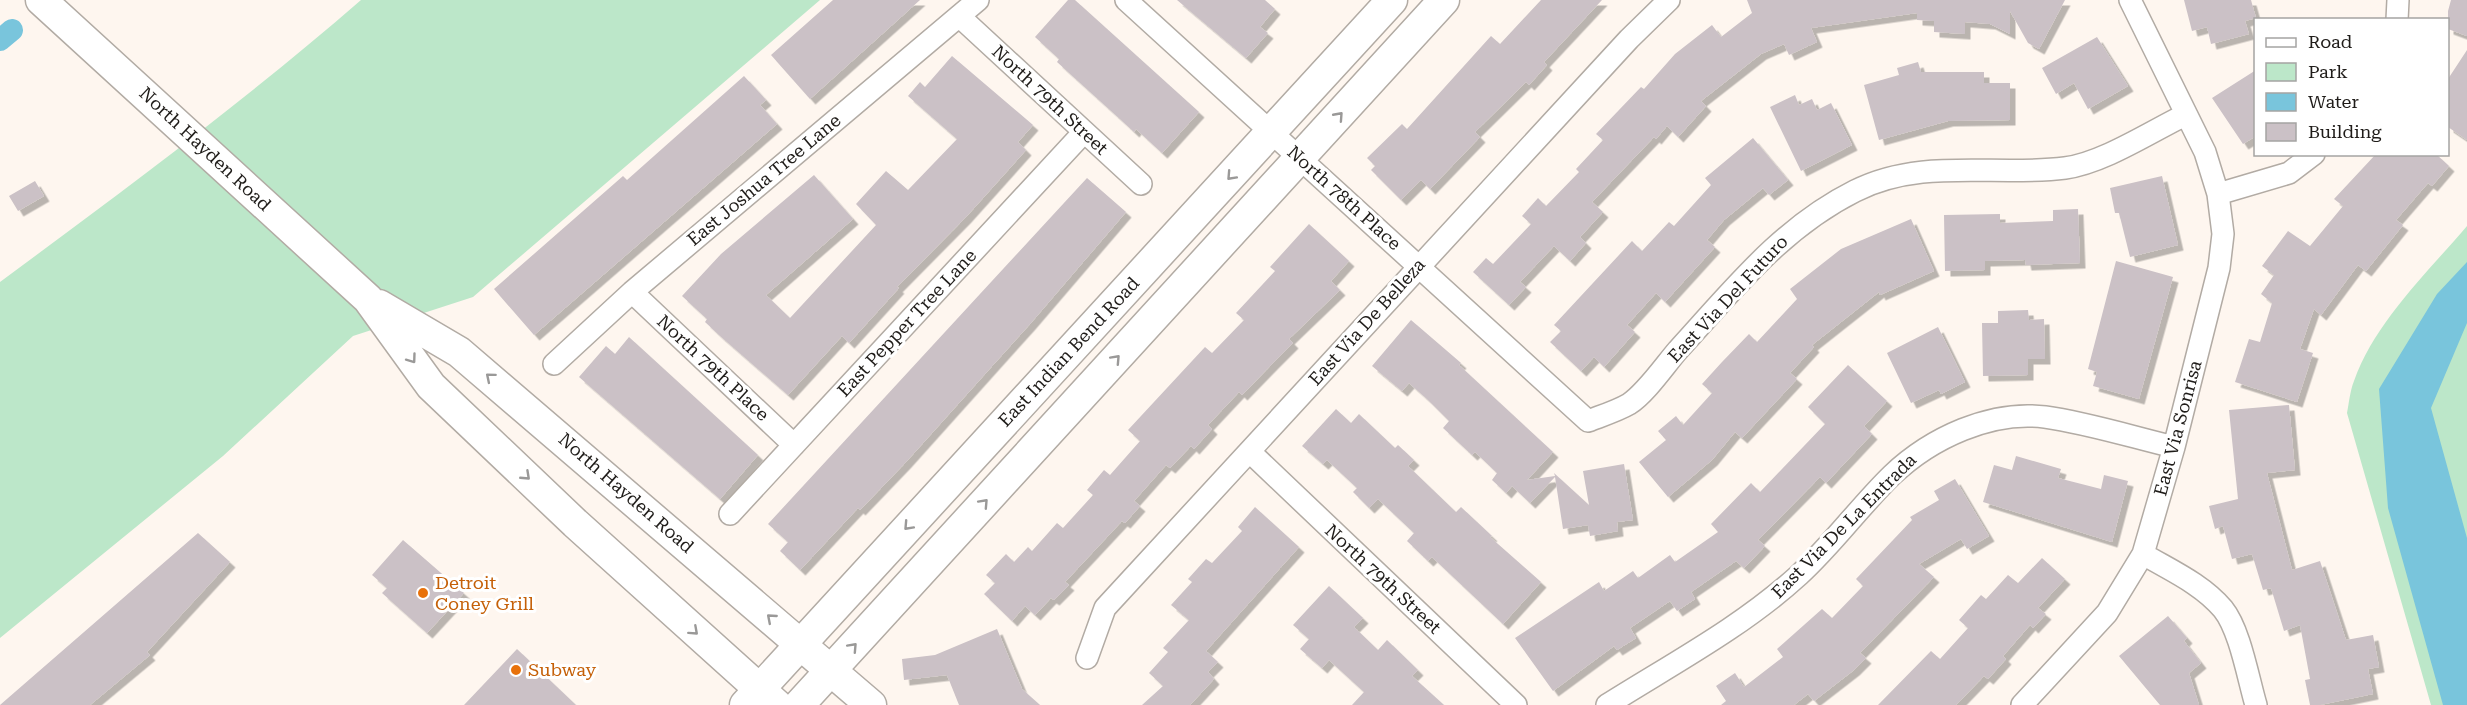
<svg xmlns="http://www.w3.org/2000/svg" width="2467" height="705" font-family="'Roboto Serif',serif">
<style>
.green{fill:#bce7c9}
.water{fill:#79c5dc}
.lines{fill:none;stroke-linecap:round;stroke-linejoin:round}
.canal{stroke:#79c5dc;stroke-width:22}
.building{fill:#cbc1c6;filter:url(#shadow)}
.street-casing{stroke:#b2aba4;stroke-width:24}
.secondary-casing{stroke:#b2aba4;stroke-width:33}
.street{stroke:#fff;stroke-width:21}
.secondary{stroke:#fff;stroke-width:30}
.oneway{stroke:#9a9998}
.food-dot{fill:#e8710a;stroke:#fff;stroke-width:2}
.labels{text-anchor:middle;stroke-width:6;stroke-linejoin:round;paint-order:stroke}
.street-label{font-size:18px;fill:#1f1c19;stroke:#fff}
.food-label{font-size:18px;fill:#c56008;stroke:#fff;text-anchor:start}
</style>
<defs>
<filter id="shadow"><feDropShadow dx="5.5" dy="5.5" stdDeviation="0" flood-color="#0004"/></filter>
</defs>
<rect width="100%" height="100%" fill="#fef6ef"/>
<path class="green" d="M361 0H820L473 297 353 336 223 456 0 638V282C123 191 246 100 361 0Z
M2467 226V705H2431L2347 413C2349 403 2350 391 2354 381 2375 322 2427 273 2467 226Z"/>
<path class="water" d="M2467 262V323L2431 408 2467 538V705H2443L2388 508 2379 389 2437 294Z"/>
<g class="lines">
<path class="canal" d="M0 40 12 30"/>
</g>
<path class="building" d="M833 0H920L810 99 771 55Z
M1068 0H1075L1199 112 1162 153 1136 129 1134 132 1120 119 1057 62 1059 59 1035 37Z
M1177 0H1265L1275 9 1260 27 1268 33 1246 58Z
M1541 0H1602L1544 62 1547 65 1529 85 1526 82 1475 132 1480 137 1430 189 1421 180 1401 200 1371 170 1375 166 1367 158 1402 124 1407 129 1491 36 1500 44Z
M1747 0H2065L2039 49 2028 43 2010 11V34L1990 24 1965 22V34L1934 32V21L1917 20V13L1811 28 1817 42 1789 55 1784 44 1761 54 1701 101 1706 106 1678 137 1667 126 1656 139 1654 137 1592 202 1603 212 1580 237 1586 243 1570 261 1554 246 1520 282 1526 287 1509 305 1473 272 1486 258 1493 264 1531 224 1522 216 1538 198 1546 206 1579 172 1576 169 1603 140 1596 134 1641 87 1644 89 1675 54 1712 25 1721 37 1752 13Z
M2184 0H2251L2256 18 2245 21 2249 34 2211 44 2207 27 2192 31Z
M2451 0H2467V36L2448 29V11Z
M2097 37 2128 86 2088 109 2074 83 2056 94 2042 68Z
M2467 50V140L2448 127V79Z
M952 56 1033 125 1018 142 1026 150 966 217 897 287 899 288 849 343 842 336 788 395 719 335 705 322 707 319 682 296 721 254 814 175 853 219 766 295 790 318 876 225 856 204 886 171 908 190 957 139 908 96 920 82 925 87Z
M1918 62 1921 72H1984V83H2010V120L1948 121 1879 140 1864 85 1899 75 1897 68Z
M2256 70V136L2243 144 2212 98Z
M744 76 766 100 760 105 777 124 534 335 494 289 623 176 627 180Z
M1795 95 1799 105 1812 99 1817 110 1831 103 1852 145 1801 171 1770 107Z
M1753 138 1788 180 1769 195 1763 188 1724 220 1707 240 1715 247 1665 302 1656 293 1627 325 1635 332 1604 367 1594 357 1581 371 1550 342 1561 331 1554 325 1632 241 1642 251 1669 222 1674 226 1711 185 1705 178Z
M2376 154H2436L2449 166 2432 186 2428 183 2396 220 2403 225 2366 271 2358 265 2321 315 2314 309 2300 349 2313 353 2297 402 2235 382 2249 339 2260 342 2272 303 2261 294 2274 275 2262 266 2288 231 2310 246 2343 206 2334 199Z
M2162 176 2178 245 2130 257 2119 213H2115L2110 188Z
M1087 178 1126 212 1030 324 906 462 860 510 858 508 800 570 780 551 788 542 768 524Z
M35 181 44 196 18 211 9 196Z
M2078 209 2080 263 2026 265 2025 260 1985 261V270L1945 271 1944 215 2000 214V223L2053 221V210Z
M1911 219 1934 271 1880 295 1879 292 1812 345 1814 347 1790 373 1797 379 1742 438 1735 432 1712 460 1668 497 1639 462 1666 440 1658 431 1676 416 1683 425 1712 393 1702 384 1722 362 1749 334 1757 342 1797 299 1790 289 1841 249Z
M1309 224 1349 261 1331 281 1340 290 1289 339 1293 343 1273 363 1242 395 1239 392 1208 425 1212 429 1194 449 1191 446 1170 468 1166 465 1134 501 1140 506 1125 523 1122 521 1065 582 1069 585 1054 600 1051 598 1035 615 1025 606 1012 621 984 594 995 583 986 575 1006 554 1014 562 1028 547 1032 551 1057 523 1063 528 1093 495 1087 490 1104 470 1110 475 1140 441 1128 430 1205 347 1212 353 1244 320 1236 313 1275 271 1270 267Z
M2116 261 2173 277 2139 399 2093 386 2097 372 2088 369Z
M2028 310 2029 320 2044 319 2045 359H2028V375L1983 376 1982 323H1998V311Z
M1411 320 1461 363 1459 365 1553 452 1527 480 1555 476 1554 473 1589 505 1583 471 1624 464 1633 520 1617 522 1618 531 1590 536 1588 525 1563 529 1555 477 1530 503 1512 486 1506 493 1492 480 1497 473 1475 452 1472 455 1443 428 1449 421 1427 399 1409 383 1402 391 1372 366Z
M1938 327 1965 382 1941 394 1939 390 1911 403 1887 353Z
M629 337 758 455 720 499 579 377 606 346 615 354Z
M1848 365 1887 401 1864 426 1872 434 1826 483 1820 477 1758 540 1765 546 1744 568 1736 561 1691 592 1695 599 1677 611 1670 601 1630 628 1636 638 1617 650 1614 646 1553 691 1515 638 1599 582 1604 591 1633 571 1638 578 1670 555 1675 562 1718 532 1711 524 1751 483 1760 492 1825 424 1808 407Z
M2289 405 2295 470 2267 473 2292 570 2320 561 2346 640 2373 635 2379 667 2368 669 2373 694 2320 705H2310L2305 680 2310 679 2300 625 2284 631 2271 588 2263 590 2252 554 2232 559 2223 526 2215 529 2209 506 2238 499 2229 410Z
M1336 409 1351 423 1359 414 1395 448 1398 445 1414 460 1408 466 1456 512 1461 507 1492 536 1490 537 1541 582 1503 624 1432 557 1428 561 1407 541 1414 533 1378 499 1369 508 1353 492 1357 488 1327 460 1323 464 1302 446Z
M2016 456 2061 469 2058 478 2101 489 2104 475 2128 481 2112 542 1983 502 1994 465 2012 470Z
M1955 479 1989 536 1967 549 1961 539 1919 564 1934 577 1860 653 1866 658 1854 670 1814 701 1808 694 1794 705H1721L1726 701 1716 686 1735 673 1744 687 1783 657 1777 649 1822 609 1832 618 1863 586 1856 579 1912 520 1910 517 1939 500 1934 491Z
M1255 507 1299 547 1206 651 1218 662 1208 672 1214 679 1190 705H1142L1163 686 1149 673 1168 652 1163 648 1189 620 1171 605 1192 582 1188 579 1206 559 1212 563 1242 531 1238 527Z
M198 533 230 562 147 652 150 655 90 705H0Z
M403 540 464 593 427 633 382 593 387 588 372 575Z
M2042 558 2065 579 2038 608 2046 614 2033 628 2030 625 2003 656 2006 659 1988 679 1984 676 1956 705H1878L1931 651 1940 659 1968 628 1959 620 1981 595 1986 599 2008 575 2018 583Z
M1329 586 1363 618 1354 627 1378 650 1387 640 1418 670 1412 676 1444 705H1352L1364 692 1329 660 1322 668 1300 649 1309 639 1293 625Z
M2168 616 2187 638 2184 641 2201 663 2189 673 2199 705H2160L2119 656Z
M997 629 1022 689 1040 705H959L947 675 904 680 902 659 935 655Z
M517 649 576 705H464Z"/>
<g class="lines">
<g class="street-casing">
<path id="street" d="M1126 0 1588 421C1601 416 1617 411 1629 404 1646 393 1665 365 1678 350 1733 290 1781 228 1855 191 1922 157 1995 177 2065 168 2103 163 2150 132 2185 115
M959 16 1141 184
M2397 20 2398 0
M2218 194 2289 173 2314 154
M632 292 794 445
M554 364 632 292 978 0
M1250 452 1516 705
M730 514 1084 132
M2143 554C2170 570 2202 584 2223 609 2240 630 2248 678 2256 705
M1087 658 1105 608 1629 39 1669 0
M1607 705C1672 664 1742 627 1799 575 1833 544 1860 506 1892 475 1931 438 1991 410 2045 417 2088 423 2132 437 2174 447
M2022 705 2107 613 2143 554 2174 447 2219 268 2223 234 2218 194 2205 152 2130 0"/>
</g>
<g class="secondary-casing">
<path id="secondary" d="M41 0 368 299 431 386 575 523 777 705
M379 305 459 352 871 705
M745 705 1392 0
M799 705 1444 0"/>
</g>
<use href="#street" class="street"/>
<use href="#secondary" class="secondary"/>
</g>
<defs><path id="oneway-chevron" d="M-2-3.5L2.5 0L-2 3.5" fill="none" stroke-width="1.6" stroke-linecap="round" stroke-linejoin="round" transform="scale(1.5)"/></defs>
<g class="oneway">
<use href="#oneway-chevron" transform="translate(1339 116) rotate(-48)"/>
<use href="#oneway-chevron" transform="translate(1231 176) rotate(133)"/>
<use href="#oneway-chevron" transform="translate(412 359) rotate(54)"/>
<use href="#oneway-chevron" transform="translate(1116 359) rotate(-47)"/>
<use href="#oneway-chevron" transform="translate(490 377) rotate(-140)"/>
<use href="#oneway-chevron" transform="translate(526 476) rotate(43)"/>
<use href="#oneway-chevron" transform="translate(984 503) rotate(-47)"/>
<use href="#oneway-chevron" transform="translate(908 526) rotate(133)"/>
<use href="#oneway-chevron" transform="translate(771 618) rotate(-139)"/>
<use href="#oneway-chevron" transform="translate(694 631) rotate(42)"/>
<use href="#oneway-chevron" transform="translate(853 647) rotate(-47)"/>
</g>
<g class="food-dot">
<circle cx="423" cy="593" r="6"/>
<circle cx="516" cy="670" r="6"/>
</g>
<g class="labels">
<g class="street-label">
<text transform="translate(1050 100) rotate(43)" y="6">North 79th Street</text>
<text transform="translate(205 149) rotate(43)" y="6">North Hayden Road</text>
<text transform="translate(764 180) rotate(-40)" y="6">East Joshua Tree Lane</text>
<text transform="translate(1344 198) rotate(42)" y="6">North 78th Place</text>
<text transform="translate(1728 299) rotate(-47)" y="6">East Via Del Futuro</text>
<text transform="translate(1367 322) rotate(-48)" y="6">East Via De Belleza</text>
<text transform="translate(907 323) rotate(-47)" y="6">East Pepper Tree Lane</text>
<text transform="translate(1069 352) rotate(-47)" y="6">East Indian Bend Road</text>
<text transform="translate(713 368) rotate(43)" y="6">North 79th Place</text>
<text transform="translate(2178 428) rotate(-75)" y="6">East Via Sonrisa</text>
<text transform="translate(626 493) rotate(41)" y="6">North Hayden Road</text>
<text transform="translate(1844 526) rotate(-45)" y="6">East Via De La Entrada</text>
<text transform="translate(1383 579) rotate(43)" y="6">North 79th Street</text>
</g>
<g class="food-label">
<text x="435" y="589">Detroit<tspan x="435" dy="21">Coney Grill</tspan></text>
<text x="528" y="676">Subway</text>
</g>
</g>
<rect x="2254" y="18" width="195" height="138" fill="#ffffff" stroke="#a5a4a3" stroke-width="1.5"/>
<rect x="2266" y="38" width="30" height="9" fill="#ffffff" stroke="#a5a4a3" stroke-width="1.5"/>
<text x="2308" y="48" font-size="18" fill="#1f1c19">Road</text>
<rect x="2266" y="63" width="30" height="18" fill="#bce7c9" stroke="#a5a4a3" stroke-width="1.5"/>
<text x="2308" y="78" font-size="18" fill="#1f1c19">Park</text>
<rect x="2266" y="93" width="30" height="18" fill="#79c5dc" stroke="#a5a4a3" stroke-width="1.5"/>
<text x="2308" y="108" font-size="18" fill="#1f1c19">Water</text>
<rect x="2266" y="123" width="30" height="18" fill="#cbc1c6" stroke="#a5a4a3" stroke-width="1.5"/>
<text x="2308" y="138" font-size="18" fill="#1f1c19">Building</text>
</svg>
